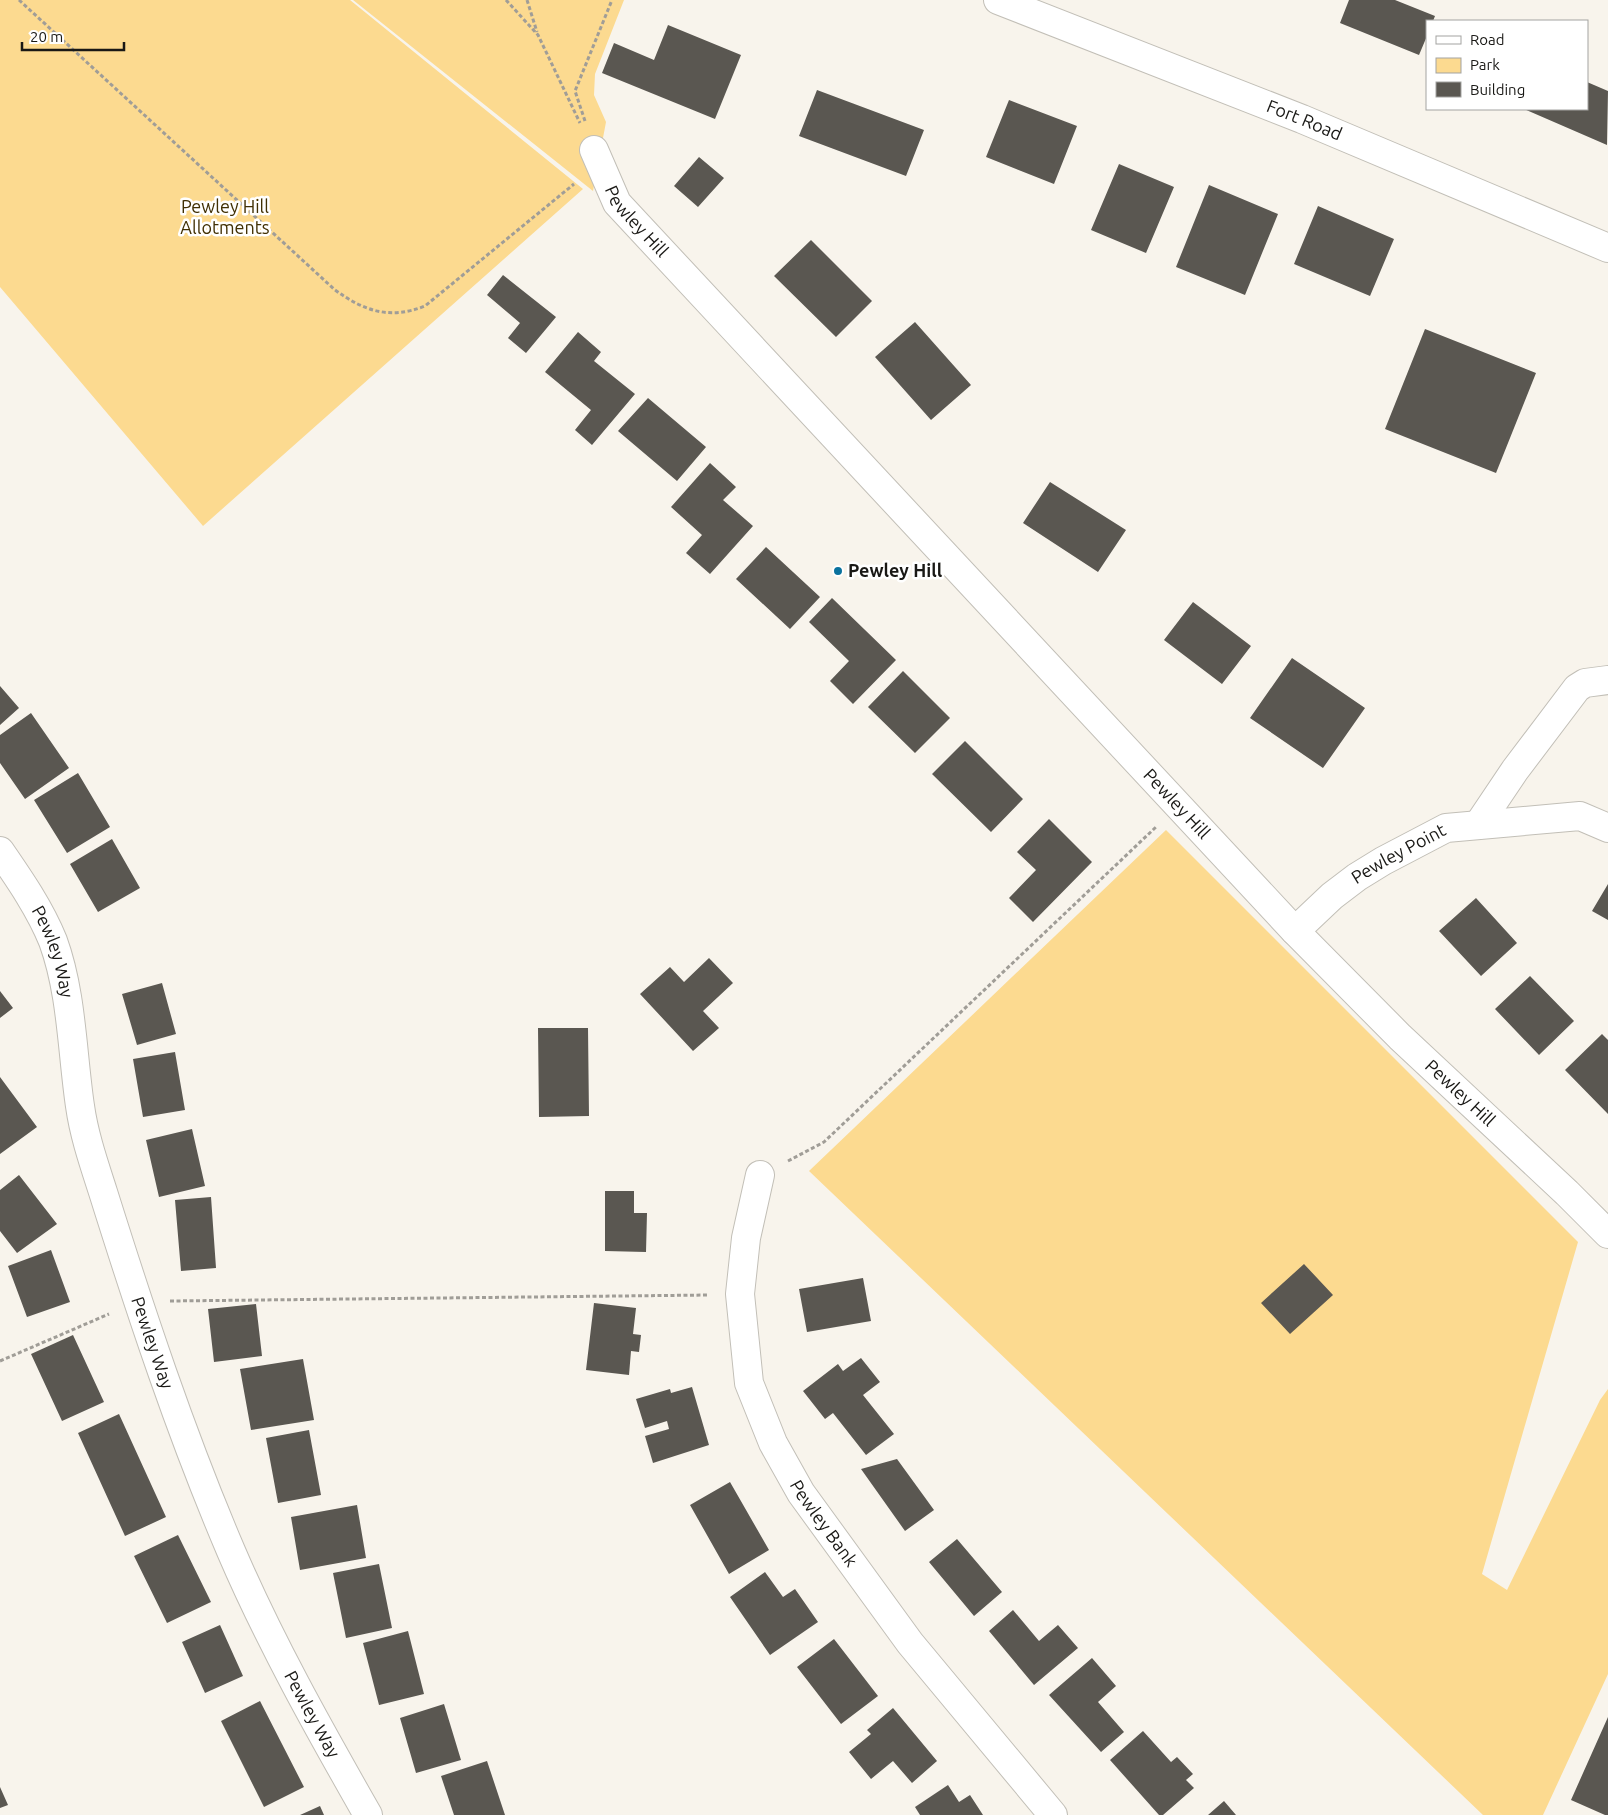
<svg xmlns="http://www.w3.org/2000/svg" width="1608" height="1815" font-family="Ubuntu,sans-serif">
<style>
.green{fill:#fcda90}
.building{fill:#5a5751}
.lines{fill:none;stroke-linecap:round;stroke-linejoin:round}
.minor-casing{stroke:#c2bfb7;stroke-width:30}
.path{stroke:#a09d97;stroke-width:3;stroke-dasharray:4 2.5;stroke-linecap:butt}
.minor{stroke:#fff;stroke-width:28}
.poi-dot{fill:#0a729e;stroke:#fff;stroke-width:2}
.labels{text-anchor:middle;stroke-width:5;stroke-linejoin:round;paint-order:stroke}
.street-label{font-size:18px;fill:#191815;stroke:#fff}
.park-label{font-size:18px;fill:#413004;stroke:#fff}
.poi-label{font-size:18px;font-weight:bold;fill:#191815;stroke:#fff;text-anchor:start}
</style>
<rect width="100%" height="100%" fill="#f8f4ec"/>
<path class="green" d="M0 0H350L583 189 203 526 0 287Z
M353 0H624L595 74 594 95 606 122 593 191Z
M1166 830 1578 1242 1482 1574 1507 1590 1600 1400 1608 1389V1674L1543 1815H1483L809 1171Z"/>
<path class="building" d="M1349 0H1395L1435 16 1433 21H1427V36L1419 55 1340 23Z
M668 25 741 55 715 119 602 73 614 43 654 60Z
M1587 82 1608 91 1607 145 1524 109H1587Z
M817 90 924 130 906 176 799 136Z
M1009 100 1077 126 1054 184 986 157Z
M699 157 724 178 698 207 674 186Z
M1119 164 1174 187 1146 253 1091 230Z
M1209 185 1278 214 1245 295 1176 267Z
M1318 206 1394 239 1370 296 1294 264Z
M811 240 872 301 836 337 774 276Z
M503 275 556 317 526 353 508 338 520 323 487 295Z
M915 322 971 385 931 420 875 357Z
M1425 329 1536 373 1496 473 1385 429Z
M578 332 601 352 594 361 635 394 592 445 575 430 591 410 545 372Z
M648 398 706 447 677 481 618 431Z
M710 463 736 487 723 500 753 526 710 574 686 553 702 535 671 507Z
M1050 482 1126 530 1098 572 1023 523Z
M766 547 820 597 790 629 736 579Z
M832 598 896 660 853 704 830 681 849 661 809 622Z
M1193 602 1251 646 1222 684 1164 640Z
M1292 658 1365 708 1323 768 1250 718Z
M903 671 950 718 915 753 868 707Z
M0 686 19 708 0 725Z
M31 713 69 768 25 799 0 763V735Z
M965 741 1023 799 991 832 932 774Z
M78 773 110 827 67 853 34 800Z
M1049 819 1092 862 1033 922 1009 898 1036 870 1017 852Z
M112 839 140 888 98 912 70 864Z
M1608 884V920L1592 911Z
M1476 898 1517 943 1481 976 1439 931Z
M709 958 733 983 703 1011 719 1028 693 1051 640 994 670 967 684 982Z
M1530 976 1574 1021 1539 1055 1495 1009Z
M162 983 176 1034 137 1045 122 994Z
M0 991 13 1008 0 1018Z
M538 1028H588L589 1116 539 1117Z
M1602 1034 1608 1040V1114L1565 1070Z
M175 1052 185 1110 143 1117 133 1059Z
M0 1077 37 1127 0 1154Z
M192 1129 205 1186 159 1197 146 1140Z
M19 1175 57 1224 17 1253 0 1231V1190Z
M605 1191H634V1213H647L646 1252 605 1251Z
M211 1197 216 1268 181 1271 175 1200Z
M51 1250 70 1302 27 1317 8 1266Z
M1304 1264 1333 1295 1290 1334 1261 1303Z
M863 1278 871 1321 807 1332 799 1289Z
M594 1303 636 1308 633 1334 641 1335 639 1352 631 1351 629 1375 586 1370Z
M256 1304 262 1356 214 1362 208 1309Z
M73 1335 104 1402 62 1421 31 1354Z
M861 1358 880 1382 863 1395 894 1434 866 1455 833 1413 825 1419 803 1391 838 1364 843 1371Z
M303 1359 314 1420 251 1430 240 1369Z
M692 1387 709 1445 653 1463 645 1436 669 1429 667 1421 645 1428 636 1399 670 1389 671 1393Z
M119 1414 166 1517 125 1536 78 1433Z
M309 1430 321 1495 278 1503 266 1438Z
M897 1459 934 1510 905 1531 861 1469Z
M730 1482 769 1550 729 1574 690 1505Z
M357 1505 366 1558 300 1570 291 1517Z
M178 1535 211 1602 167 1623 134 1556Z
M957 1539 1002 1592 974 1616 929 1562Z
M379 1564 392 1628 346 1638 333 1573Z
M765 1572 783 1597 795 1589 818 1622 770 1655 730 1597Z
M1013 1610 1039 1641 1058 1625 1078 1648 1034 1685 989 1631Z
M220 1625 243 1676 205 1693 182 1642Z
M408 1631 424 1694 379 1705 363 1643Z
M834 1639 878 1696 841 1724 797 1667Z
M1092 1658 1116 1686 1098 1702 1124 1732 1101 1752 1049 1695Z
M260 1701 304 1787 264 1807 221 1721Z
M444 1704 461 1760 416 1773 400 1718Z
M893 1708 937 1761 912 1783 893 1761 871 1779 849 1752 871 1734 867 1730Z
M1608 1717V1815H1605L1571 1800Z
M1143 1731 1171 1762 1177 1757 1193 1774 1186 1780 1194 1788 1163 1815H1159L1110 1760Z
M487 1761 505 1815H454L441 1776Z
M948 1785 959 1802 970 1795 983 1815H920L915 1807Z
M0 1787 8 1805 0 1808Z
M1224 1801 1236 1815H1208Z
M320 1806 324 1815H300Z"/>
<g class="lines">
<g class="minor-casing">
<g id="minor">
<path id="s1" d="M998 0 1302 119 1608 248"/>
<path id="s2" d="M594 150 617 203 1295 931 1400 1037 1567 1193 1608 1234"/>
<path d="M1478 825 1515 770 1577 688 1585 683 1608 680"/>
<path id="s3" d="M0 851C20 880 40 909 53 941 72 993 72 1052 80 1106 84 1135 94 1164 103 1192 141 1313 181 1434 231 1551 270 1642 319 1729 368 1815"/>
<path id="s4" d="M1295 931 1332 896 1357 877 1383 861 1446 828 1580 816 1608 828"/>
<path id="s5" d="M760 1175 746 1238 740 1294 749 1383 773 1443 801 1493 910 1643 1053 1815"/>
</g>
</g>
<path class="path" d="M19 0 335 290C364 311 390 320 425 306L574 184
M506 0 538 35 580 123
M527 0 537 32
M585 121 575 91 612 0
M788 1161 824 1142 1156 827
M170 1301 709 1295
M0 1361 109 1314"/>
<use href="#minor" class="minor"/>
</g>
<circle class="poi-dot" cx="838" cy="571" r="5"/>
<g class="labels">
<g class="street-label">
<text dy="6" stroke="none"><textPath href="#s1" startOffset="329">Fort Road</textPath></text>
<text dy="6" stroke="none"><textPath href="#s2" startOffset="84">Pewley Hill</textPath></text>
<text dy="6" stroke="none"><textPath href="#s2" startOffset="879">Pewley Hill</textPath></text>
<text dy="6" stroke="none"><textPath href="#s4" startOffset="130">Pewley Point</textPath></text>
<text dy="6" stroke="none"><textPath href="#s3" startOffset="115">Pewley Way</textPath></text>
<text dy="6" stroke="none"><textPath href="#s2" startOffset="1284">Pewley Hill</textPath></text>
<text dy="6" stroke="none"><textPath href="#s3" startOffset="520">Pewley Way</textPath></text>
<text dy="6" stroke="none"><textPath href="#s5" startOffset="370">Pewley Bank</textPath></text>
<text dy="6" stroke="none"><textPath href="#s3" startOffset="925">Pewley Way</textPath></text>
</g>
<g class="park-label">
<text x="225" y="213">Pewley Hill<tspan x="225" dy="21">Allotments</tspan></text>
</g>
<g class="poi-label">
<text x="848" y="577">Pewley Hill</text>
</g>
</g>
<rect x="1426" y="20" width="162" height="90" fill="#ffffff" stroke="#a3a3a1"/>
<rect x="1436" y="36" width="25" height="8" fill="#ffffff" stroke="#a3a3a1"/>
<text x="1470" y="45" font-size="15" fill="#191815">Road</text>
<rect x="1436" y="58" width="25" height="15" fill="#fcda90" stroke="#a3a3a1"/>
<text x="1470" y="70" font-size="15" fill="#191815">Park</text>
<rect x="1436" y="82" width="25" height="15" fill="#5a5751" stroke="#a3a3a1"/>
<text x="1470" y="95" font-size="15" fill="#191815">Building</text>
<path d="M22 42v8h102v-8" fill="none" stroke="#191815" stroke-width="2.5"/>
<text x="30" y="42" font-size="15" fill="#191815" stroke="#ffffff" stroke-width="4" paint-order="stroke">20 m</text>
</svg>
